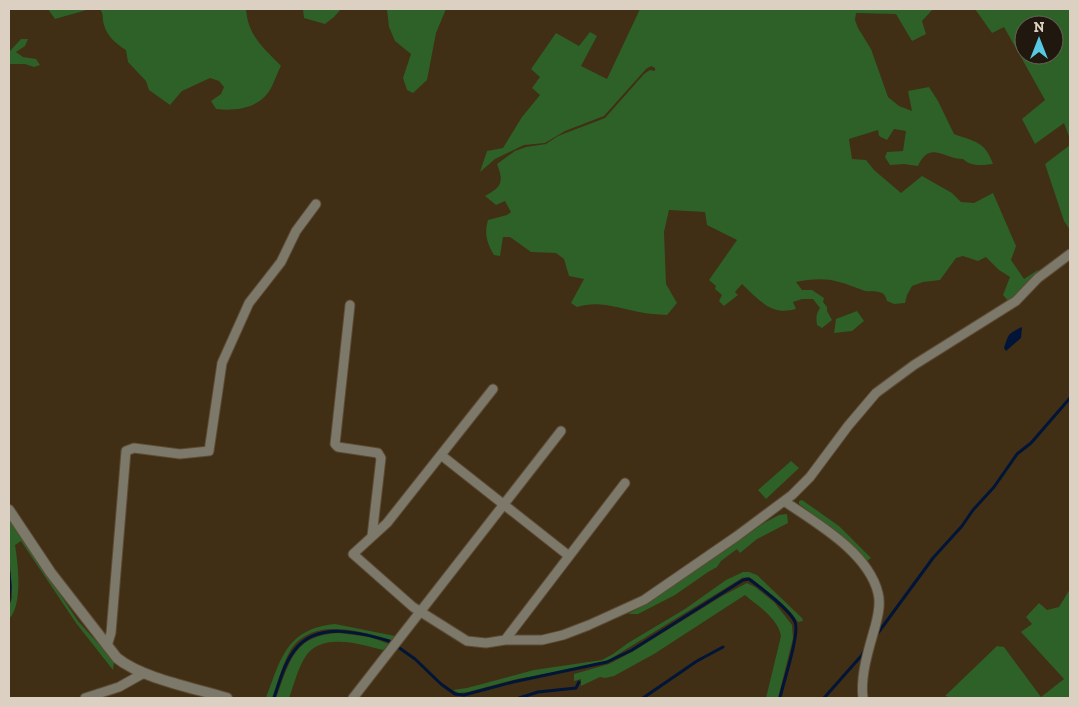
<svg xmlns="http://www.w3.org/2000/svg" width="1079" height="707" font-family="'Zilla Slab',serif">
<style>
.green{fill:#2d6127;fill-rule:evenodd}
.water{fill:#001538}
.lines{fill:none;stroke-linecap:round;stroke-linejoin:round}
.stream{stroke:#001538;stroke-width:3}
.minor-casing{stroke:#5c4b34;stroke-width:11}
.tertiary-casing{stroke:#5c4b34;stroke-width:12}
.minor{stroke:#7c786a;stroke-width:9}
.tertiary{stroke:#7c786a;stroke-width:10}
</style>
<rect width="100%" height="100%" fill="#402e15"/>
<path class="green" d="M48 9H90L55 19Z
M100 9H246C248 36 263 47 281 66 276 75 273 87 267 94 255 109 234 111 216 109L211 101 221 94 224 87 219 81 210 78 182 91 170 105 149 90 146 81 128 62 126 50C116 44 107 36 104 25 102 18 104 15 100 9Z
M303 9H341L334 17 325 24 304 18Z
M387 9H446L436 33 427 80 413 93 407 90 403 78 411 54 395 41 389 27Z
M640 9H933L922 21 926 34 912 41 896 14 856 13 855 20 858 28 871 49 888 97 899 106 912 111 908 91 929 87 938 101 954 134C975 142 985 141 993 164 982 165 971 167 963 159 943 159 930 140 918 166L904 164 890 165 885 157 887 152 903 151 906 131 894 129 887 140 879 136 878 130 849 139 852 159 866 160 874 170 901 193 922 176 952 193 961 202 974 203 993 193 1016 246 1011 260 1024 279 1038 270 1040 274 1010 303 1003 295 1010 277 999 270 986 257 978 261 963 256 956 258 940 280 923 282 912 286 907 295 905 303 894 304 887 301C884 288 875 293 865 291 856 288 848 284 839 282 825 278 811 279 796 282L802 290H812L824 298 823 302 827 307V311L832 320 822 328 817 325C816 317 816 314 820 308L813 299H802L793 302 796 309C771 316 759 300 742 284L735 292 738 295 724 306 719 301 722 295 715 289 716 286 709 280 737 240 707 225 705 212 669 210 664 232 666 284 677 303 667 315C657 314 648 314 639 312 617 308 599 300 577 307L571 303 584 279 569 276 564 259 556 253 531 252 510 237H503L500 256 494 255C487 243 484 234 488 220L507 215 511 212 505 201 496 205 485 196C502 187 504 182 497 164L515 151 526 147 546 144 558 136 605 118 644 74 650 70 655 71V68L651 66 646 69 604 116 565 131 545 143 524 145 495 159 480 172 487 151 503 148 522 117 540 95 532 88 540 77 531 69 556 33 579 46 590 32 597 36 581 66 607 79Z
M975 9H1070V139L1064 123 1035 144 1022 119 1045 100 1004 27 992 33ZM1024 25H1054V55H1024Z
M21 39H28L25 46 16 52 23 57 36 59 40 65 34 67 25 64H9L10 51Z
M1070 145V230L1064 221 1045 164Z
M857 311 864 321 852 331 834 333 836 319Z
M791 461 799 468 766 499 758 490Z
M802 500 839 526 871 558 865 562 841 535 799 504V501Z
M787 514 788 523 757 539 740 553 737 549 721 561 717 567 708 572 675 595 638 614H628L648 603 764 523 779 515Z
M9 518 78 621 114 661 113 670 76 623 21 541 15 545C18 563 23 605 9 619V607L12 598V588L9 553Z
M743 572H749L757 575 802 618 803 621 798 622C788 605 767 592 752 579L747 577 742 578 607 661 579 668 517 679 468 692 459 693 453 690 467 688 534 670 602 660 613 654 628 643 685 609 726 580Z
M747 583 755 587 774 602 792 625 793 638 778 698H766L781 636C778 618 758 606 745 595L654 654 614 676 605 678 600 677 581 686V679L574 681V674L609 664 632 652 722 596Z
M1070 589V698H953L945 696 997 646 1004 647 1041 697 1064 679 1021 632 1032 624 1026 617 1039 603 1047 610 1059 607Z
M335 624 395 636 391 640C360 631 312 616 290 651 282 665 278 683 272 698H266C281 659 286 629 335 624Z
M339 633 370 637 389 644 383 650C360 644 319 631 304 659 297 671 294 685 289 698H276C290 662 293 635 339 633Z"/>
<path class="water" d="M1022 327 1021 338 1006 351 1004 348C1009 334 1007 334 1022 327Z"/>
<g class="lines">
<path class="stream" d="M9 573 10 586 9 601
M875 637 933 558 962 526 973 510 994 487 1017 454 1031 443 1070 398
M398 647 415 659 441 684 455 694 464 695 513 682 607 662 632 650 743 580 749 579C760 587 790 610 795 622 800 634 783 683 780 698
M274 698C279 683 284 664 294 651 316 621 359 632 389 641
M519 698 538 692 576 688 579 682
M643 698 697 661 723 647
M824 698 862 655 865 649"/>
<g class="minor-casing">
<path id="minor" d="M350 305 335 444 338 447 378 453 381 458 372 536
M493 389 387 523 353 554 413 607 467 641 486 643 505 640H542L563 635 589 625 644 600 737 536 792 495 810 477 848 426 876 393 914 365 1016 301 1038 278 1070 254
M441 455 569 556
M784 501C816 523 868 552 878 593 881 604 878 616 875 627 869 648 860 676 863 698
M505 640 625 483
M107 646 111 633 126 451 134 448 180 454 209 451 222 363 249 303 281 262 296 231 316 204
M85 698 119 687 144 673
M353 698 561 431"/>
</g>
<g class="tertiary-casing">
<path id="tertiary" d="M9 510 51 573 117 658C143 679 195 688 227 698"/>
</g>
<use href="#minor" class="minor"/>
<use href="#tertiary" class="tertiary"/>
</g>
<rect width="1079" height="707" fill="none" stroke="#dcd0c2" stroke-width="20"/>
<g transform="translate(1039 40)"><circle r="24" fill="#20180e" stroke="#6b6256"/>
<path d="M0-4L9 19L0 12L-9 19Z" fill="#58c9e3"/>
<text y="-8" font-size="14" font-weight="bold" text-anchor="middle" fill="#dcd0c2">N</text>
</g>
</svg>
